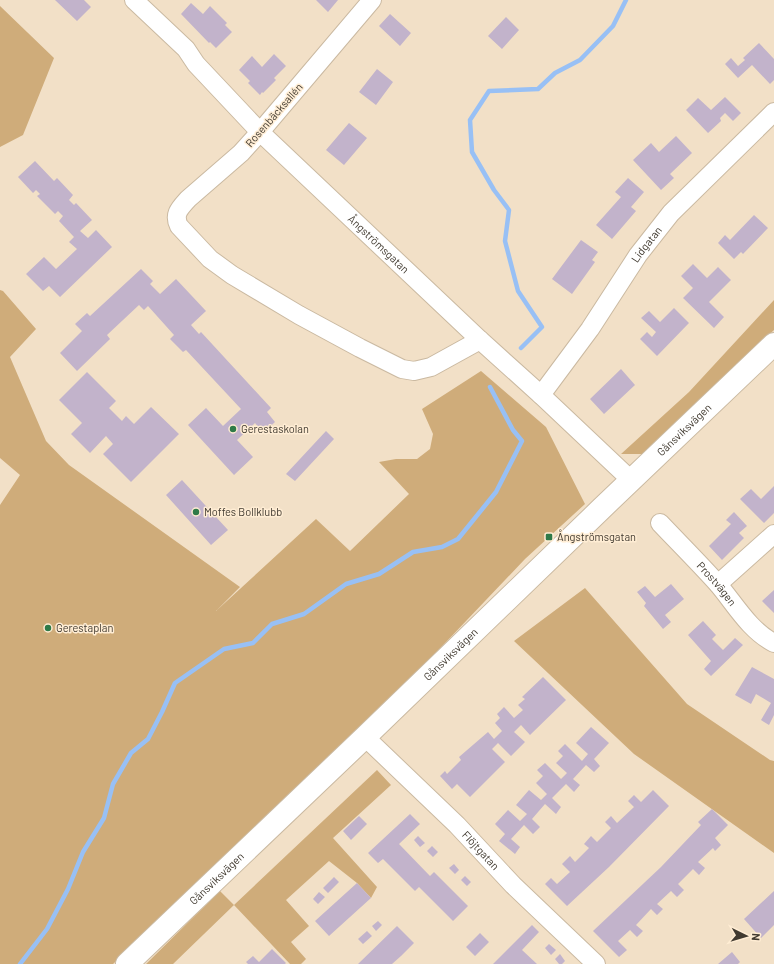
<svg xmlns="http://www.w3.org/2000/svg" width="774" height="964" font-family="Barlow,sans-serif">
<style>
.green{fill:#cfac7a}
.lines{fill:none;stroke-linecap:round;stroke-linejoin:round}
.stream{stroke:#98c0f5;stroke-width:4.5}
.building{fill:#c2b3cb}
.minor-casing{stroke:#cab9a1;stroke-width:20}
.secondary-casing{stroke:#cab9a1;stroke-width:24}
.minor{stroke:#fff;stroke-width:18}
.secondary{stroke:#fff;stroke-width:22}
.poi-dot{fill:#2f7a48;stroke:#ffedd4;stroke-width:1.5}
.labels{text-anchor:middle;stroke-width:3;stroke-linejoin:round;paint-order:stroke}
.street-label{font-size:11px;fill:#413a30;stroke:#ffedd4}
.poi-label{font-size:11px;fill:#413a30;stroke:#ffedd4;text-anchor:start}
</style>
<rect width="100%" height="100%" fill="#f2e0c7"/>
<path class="green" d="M0 6 54 58 23 135 0 147Z
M0 290 3 291 36 329 10 357 46 441 69 465 240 587 216 611 316 519 350 551 409 494 379 462 396 459H417L430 449 433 434 422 409 481 371 546 427 585 504 525 559 428 661 113 964H0V505L20 475 0 458Z
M774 300V330L643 454H621L689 392Z
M585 588 687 704 770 760 774 761V853L634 754 514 641Z
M377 770 391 785 333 838 377 887 371 898 357 883 329 861 286 900 309 926 291 942 306 959 301 964H290L234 905 173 964H146L220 891 234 905Z"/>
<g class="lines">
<path class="stream" d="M521 348 542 327 518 291 505 241 509 210 494 190 472 152 470 120 489 91 538 89 555 73 580 60 613 26 626 0
M20 964 47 929 68 889 83 852 104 818 113 784 131 753 148 739 162 712 175 683 224 649 253 643 272 624 304 614 346 584 379 574 413 552 442 547 458 539 496 492 522 441 513 430 490 387"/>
</g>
<path class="building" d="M55 0H84L91 7 77 21Z
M316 0H338L328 12Z
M191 3 203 14 210 6 227 23 225 25 232 32 216 48 210 42 209 43 181 14Z
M390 14 411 33 400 46 379 26Z
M506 17 519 30 502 49 488 36Z
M759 43 774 59V80L770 84 752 65 738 78 725 64 731 58 738 66 745 60 743 58Z
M274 54 286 66 274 78 276 80 263 93 262 92 260 95 248 83 250 81 239 70 252 56 262 67Z
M377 69 393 82 376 105 359 92Z
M725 97 741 113 733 121 725 113 720 118 721 121 708 133 686 110 698 98 711 110Z
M349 123 367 138 344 165 326 150Z
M676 136 692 153 670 174 674 178 661 190 633 160 651 143 659 152Z
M35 161 54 181 57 178 73 195 69 200 74 205 76 203 92 220 80 231 88 238 96 230 112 247 60 297 49 286 43 291 26 274 44 257 56 269 77 249 69 242 74 237 59 221 63 216 58 211 55 214 37 196 40 194 36 190 33 193 18 177Z
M628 178 644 192 631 207 636 211 612 239 596 225 621 197 615 192Z
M754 215 768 228 743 254 741 252 734 259 718 243 725 235 730 240Z
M581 240 598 252 592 260 595 262 572 294 552 279Z
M693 264 707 278 718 267 731 280 709 302 724 317 714 328 683 298 693 288 681 276Z
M141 269 153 281 150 284 160 294 176 279 206 311 191 325 199 334 201 332 271 408 267 412 275 422 263 433 255 423 237 440 253 457 234 475 188 425 206 408 223 426 241 409 186 350 183 352 170 339 174 335 148 306 144 310 139 305 107 335 110 339 77 371 60 353 82 331 75 324 87 313 90 316Z
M674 308 689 323 657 356 640 339 647 332 652 337 656 332 641 318 649 311 660 322Z
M621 369 635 385 604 414 590 399Z
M87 372 116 401 109 408 122 421 126 416 134 424 151 407 179 434 131 482 103 454 113 444 106 436 90 453 71 434 82 423 59 400Z
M326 431 334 439 295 481 286 474Z
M182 480 228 530 211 545 166 495Z
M774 486V513L764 523 740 499 751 489 761 499Z
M734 512 747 526 739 533 744 538 722 560 709 546 731 524 726 520Z
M671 584 684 599 665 615 671 622 663 629 644 606 646 603 637 592 645 586 655 597Z
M774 590V613L762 601Z
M703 621 716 635 712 639 723 650 735 638 743 645 711 676 704 669 711 661 688 635Z
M752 667 774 679V715L769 725 761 720 771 703 756 694 751 704 735 695Z
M543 677 566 700 530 735 521 725 514 732 525 742 511 756 498 743 492 749 505 762 470 797 457 784 452 789 440 776 445 771 447 774 461 760 459 757 488 732 494 739 502 731 495 723 500 718 497 714 504 707 514 718 523 710 518 705 525 699 522 697Z
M591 727 609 743 594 759 600 766 594 772 586 765 573 779 580 785 574 792 566 784 552 798 561 807 556 814 545 804 532 819 540 827 533 834 524 825 511 839 520 847 515 854 499 841 505 834 495 824 508 810 520 821 527 814 516 805 529 790 541 800 547 794 536 783 543 776 537 770 545 763 561 779 567 773 556 763 563 756 558 751 565 744 582 761 588 754 576 743Z
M653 790 669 806 609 867 567 906 545 884 551 878 557 884 570 872 562 864 570 856 575 862 589 848 584 844 591 836 597 842 611 828 605 822 611 816 617 823 634 807 628 801 634 795 641 802Z
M712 809 728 825 715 838 721 845 715 851 713 848 698 862 705 868 699 875 693 869 678 884 684 890 677 897 671 891 657 904 663 909 657 915 651 909 636 925 643 931 637 937 630 930 618 941 627 950 619 957 593 931 661 867 701 825 698 822Z
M410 814 420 824 399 844 430 876 434 872 468 906 453 921 419 887 415 891 383 859 378 863 368 853Z
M359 816 367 824 351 840 343 831Z
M418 836 425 843 420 847 414 840Z
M432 846 438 852 433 857 427 851Z
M454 864 459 870 455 874 449 868Z
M465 876 471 882 467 886 461 880Z
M334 877 339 882 328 893 323 888Z
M357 883 371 898 329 936 315 921Z
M774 891V925L761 938 744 919Z
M319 892 325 897 318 904 313 899Z
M378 921 382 925 376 931 372 926Z
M532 925 539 932 522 950 537 964H493Z
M397 926 414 943 401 956 392 964H358Z
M367 931 372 936 363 944 358 939Z
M480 933 489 942 475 956 466 947Z
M549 944 556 950 551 955 545 948Z
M272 949 286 963 285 964H248L246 962 253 956 259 962Z
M732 952 740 962 738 964H718Z
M560 954 565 961 562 964H559L555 959Z"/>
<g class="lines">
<g class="minor-casing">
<g id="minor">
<path id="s1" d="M134 0 186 49 196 64 260 132 480 340 541 395 631 480"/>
<path d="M372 0 260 132 241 153 188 199C180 208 173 214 179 226L210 259 232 275 299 315 360 348 402 369 414 371 431 367 480 340"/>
<path id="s2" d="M541 395 590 329 638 255 671 213 774 112"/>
<path id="s3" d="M660 523C679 543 699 563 717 583 735 604 749 630 774 643"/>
<path d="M718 584 774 534"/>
<path id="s4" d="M365 737 457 825 513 885 596 964"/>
</g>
</g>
<g class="secondary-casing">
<g id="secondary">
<path id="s5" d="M127 964 365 737 601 509 774 344"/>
</g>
</g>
<use href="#minor" class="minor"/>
<use href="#secondary" class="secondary"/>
</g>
<g class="poi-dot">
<circle cx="233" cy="429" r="4"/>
<circle cx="196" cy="512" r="4"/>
<rect x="545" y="533" width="8" height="8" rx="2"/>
<circle cx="48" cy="628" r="4"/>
</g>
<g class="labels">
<g class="street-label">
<text transform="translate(274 115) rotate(-49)" y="4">Rosenbäcksallén</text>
<text dy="4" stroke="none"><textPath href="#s1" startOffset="346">Ångströmsgatan</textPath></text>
<text dy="4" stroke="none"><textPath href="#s2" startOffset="184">Lidgatan</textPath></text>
<text dy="4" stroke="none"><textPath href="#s5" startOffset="772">Gånsviksvägen</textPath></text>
<text dy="4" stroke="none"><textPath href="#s3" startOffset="83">Prostvägen</textPath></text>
<text dy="4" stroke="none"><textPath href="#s5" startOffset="448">Gånsviksvägen</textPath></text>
<text dy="4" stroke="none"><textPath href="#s4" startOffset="162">Flöjtgatan</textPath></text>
<text dy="4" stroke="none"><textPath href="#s5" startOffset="124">Gånsviksvägen</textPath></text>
</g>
<g class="poi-label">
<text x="241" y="433">Gerestaskolan</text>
<text x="204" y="516">Moffes Bollklubb</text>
<text x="557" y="541">Ångströmsgatan</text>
<text x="56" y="632">Gerestaplan</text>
</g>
</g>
<g transform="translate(746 936) rotate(95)" stroke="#ffedd4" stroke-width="3" paint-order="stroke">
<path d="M0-3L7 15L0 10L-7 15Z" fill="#413a30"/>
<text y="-6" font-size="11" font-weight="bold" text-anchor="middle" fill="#413a30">N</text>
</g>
</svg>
